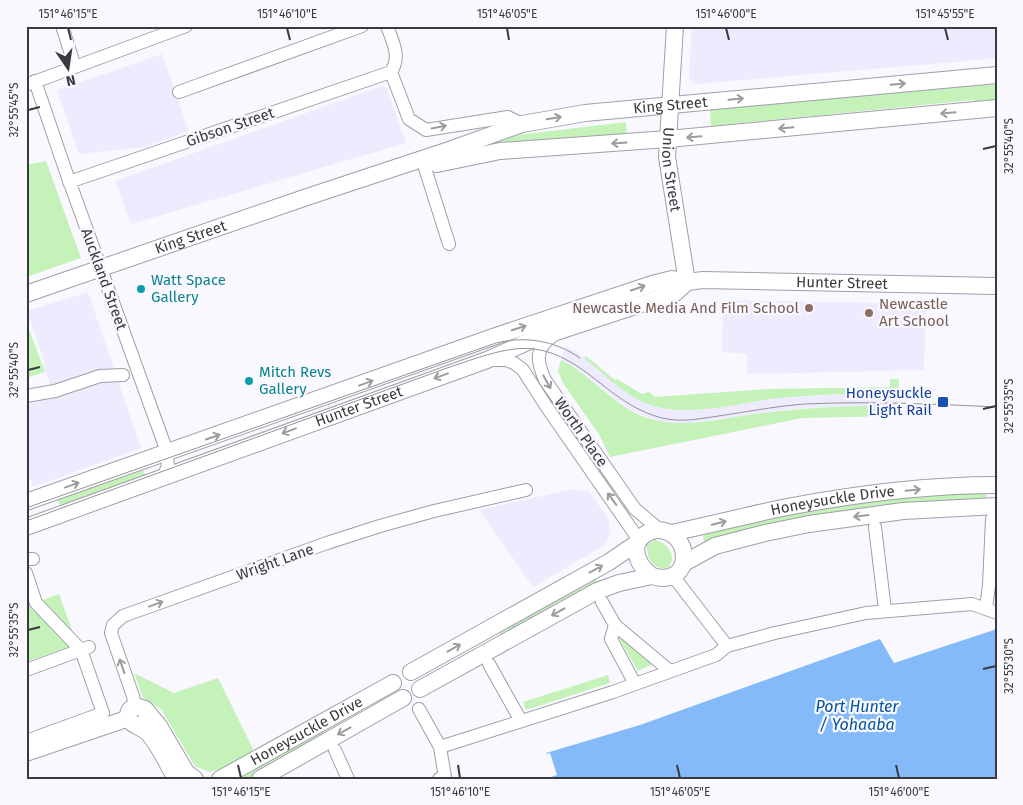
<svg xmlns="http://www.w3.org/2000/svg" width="1023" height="805" font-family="'Fira Sans',sans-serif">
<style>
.built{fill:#efebfe}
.green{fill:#c4f2b9}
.water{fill:#85bafa}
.pier{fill:#f9f8ff}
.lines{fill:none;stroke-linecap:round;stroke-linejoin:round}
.minor-casing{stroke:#a09ea8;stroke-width:14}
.major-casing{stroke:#a09ea8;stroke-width:18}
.minor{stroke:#fff;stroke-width:12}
.major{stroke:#fff;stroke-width:16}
.tram{stroke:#939298;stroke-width:1}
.oneway{stroke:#9c9c9e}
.ticks{fill:none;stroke:#3a393e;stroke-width:2}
.culture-dot{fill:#0f9aa8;stroke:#f9f8ff;stroke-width:2}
.education-dot{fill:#8d6e63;stroke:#f9f8ff;stroke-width:2}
.transit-dot{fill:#1a4fb4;stroke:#f9f8ff;stroke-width:2}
.labels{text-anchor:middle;stroke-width:4.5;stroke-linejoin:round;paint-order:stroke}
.street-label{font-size:15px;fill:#3a393e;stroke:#f9f8ff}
.culture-label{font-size:15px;fill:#0d838f;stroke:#f9f8ff;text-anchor:start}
.education-label{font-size:15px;fill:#785e54;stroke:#f9f8ff;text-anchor:start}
.transit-label{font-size:15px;fill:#164399;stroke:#f9f8ff;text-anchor:end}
.water-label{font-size:16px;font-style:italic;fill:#05549d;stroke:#f9f8ff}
.neatline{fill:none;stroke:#3a393e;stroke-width:2}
.ticks-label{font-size:12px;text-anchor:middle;fill:#3a393e}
</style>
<rect width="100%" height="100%" fill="#f9f8ff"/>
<path class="built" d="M692 26H997V56L996 58 956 62 695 84 691 81 689 76Z
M162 54 189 131 145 147 79 154 57 90Z
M382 86 387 88 406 143 131 224 115 181Z
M88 292 141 448 33 487 26 468V399L51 388 43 365 45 364 27 311Z
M723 300 926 304 924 370 747 374V354L722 352Z
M565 346 575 351 633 396 698 410 780 398 860 393 898 394V406L824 407 795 409 682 424 659 421 635 412 618 401 579 370 561 360Z
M574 489 589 492 608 518 611 533 605 545 533 587 479 510Z"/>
<path class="green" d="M997 84V103L981 104 973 100 711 126 710 109Z
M626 122 627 134 425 162 518 135Z
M46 161 81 258 26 277V165Z
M26 321 45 372 26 378Z
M586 356 615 380 617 379 642 394 649 392 655 397 768 389 890 387V379H899L898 394C859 393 820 394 780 398 738 402 686 420 645 403 622 393 603 373 584 358Z
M561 360C590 374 611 403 642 416 673 428 703 422 735 417 754 414 773 412 792 410 827 406 863 406 898 406V416L802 418 610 457 600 436 563 383 558 371Z
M143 470 145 475 60 506 57 499Z
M987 491 986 503 705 544 702 532 743 522 870 499Z
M655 540C668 543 677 555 669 567 655 572 646 558 647 545Z
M594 575 600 586 503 640 497 629Z
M59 594 77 644 26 662V606Z
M617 635 654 663 638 671Z
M134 673 174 693 218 678 254 751 227 768 209 772 195 766 161 709 143 698Z
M608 675 610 683 526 710 523 702Z
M322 727 328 737 255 779H229Z"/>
<path class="water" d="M997 629V779H498L549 761 546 753 640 725 880 639 894 663Z"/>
<path class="pier" d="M550 753 557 775 545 779H496L542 762 546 760 544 755Z"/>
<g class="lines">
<g class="minor-casing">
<path id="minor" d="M62 26 75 67
M387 26C393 42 401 57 391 72
M391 72 409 119 426 130 508 117 522 124
M35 81 66 172 166 449 168 465 164 476
M26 85 186 26
M179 92 362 26
M425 168 449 244
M69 182 391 72
M554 335C535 348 536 360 545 380L635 509 660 530
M490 360H506L514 363 523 370 546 406 639 540
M26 396 55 391 100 376 123 375
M875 527 885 610
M26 559H33
M26 573 36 603 81 650 103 713 26 741
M673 576 727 646
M602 602 615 625 670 671
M986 609 989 585 992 519
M615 625 611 639 635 684
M489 664 521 721
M26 670 89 647
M135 707 133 696 111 633 113 625 123 616 327 543 380 526 434 511 526 490
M419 709 440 747
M335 750 348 779
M439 779 445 777 440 747 613 692 716 655 727 646 775 633 866 613 972 604 997 613"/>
</g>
<g class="major-casing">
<g id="major">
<path id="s1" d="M675 26 667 157 687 282"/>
<path d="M437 164 500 151 668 139 997 108"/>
<path id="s2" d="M26 294 304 198 449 150 522 124 585 113 997 75"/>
<path id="s3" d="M26 502 493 337 652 284 672 279 687 282 703 280 997 286"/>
<path id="s4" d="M26 527 487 360 532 340 675 293 687 282"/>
<path d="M655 530C693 528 695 589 652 576 634 562 627 538 655 530Z"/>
<path id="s5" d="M671 533C710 525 748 515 787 507 856 494 927 485 997 485"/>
<path d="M684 563 715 546 765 533 809 524 903 511 997 506"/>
<path d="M411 672 609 562 637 543"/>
<path d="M420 689 597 591 619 583 652 576"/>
<path d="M145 709 159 726 186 772 195 779"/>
<path d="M136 725 143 724 147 718 146 711C140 704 125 706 129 718 131 726 142 727 147 732 159 744 167 764 176 779"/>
<path d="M26 753 129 718"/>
<path id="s6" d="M220 779 393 683"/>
<path d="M260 779 403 698"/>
</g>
</g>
<use href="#minor" class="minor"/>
<use href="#major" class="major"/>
<path class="tram" d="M26 508 496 343C525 336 554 340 580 358
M26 521 447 368C515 345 540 334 600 383 619 398 638 412 662 418 683 423 704 418 725 415 751 411 778 406 804 404 868 401 933 404 997 407"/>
</g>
<defs><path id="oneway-shaft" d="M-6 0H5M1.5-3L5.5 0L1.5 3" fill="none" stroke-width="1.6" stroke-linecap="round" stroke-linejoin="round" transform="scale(1.25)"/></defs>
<g class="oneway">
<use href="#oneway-shaft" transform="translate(898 84) rotate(-5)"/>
<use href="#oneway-shaft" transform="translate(736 99) rotate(-5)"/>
<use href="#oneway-shaft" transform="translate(948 113) rotate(175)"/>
<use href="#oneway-shaft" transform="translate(554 118) rotate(-9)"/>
<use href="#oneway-shaft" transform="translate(439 127) rotate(-11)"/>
<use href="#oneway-shaft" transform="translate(786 128) rotate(175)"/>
<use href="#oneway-shaft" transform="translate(694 137) rotate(175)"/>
<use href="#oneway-shaft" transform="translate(619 143) rotate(176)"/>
<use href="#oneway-shaft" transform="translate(638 288) rotate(-19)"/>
<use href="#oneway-shaft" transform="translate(519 328) rotate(-18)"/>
<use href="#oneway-shaft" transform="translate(441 376) rotate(160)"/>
<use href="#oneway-shaft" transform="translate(547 382) rotate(61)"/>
<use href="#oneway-shaft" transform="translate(366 383) rotate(-20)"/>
<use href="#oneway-shaft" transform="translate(289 431) rotate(160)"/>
<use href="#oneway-shaft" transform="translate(213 437) rotate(-19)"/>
<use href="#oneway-shaft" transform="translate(72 485) rotate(-20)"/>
<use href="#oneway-shaft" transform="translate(913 490) rotate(-5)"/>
<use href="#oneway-shaft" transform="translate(612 499) rotate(-126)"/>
<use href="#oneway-shaft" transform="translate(861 516) rotate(173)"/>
<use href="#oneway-shaft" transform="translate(719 523) rotate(-14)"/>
<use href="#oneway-shaft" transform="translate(596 569) rotate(-28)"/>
<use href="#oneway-shaft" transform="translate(156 604) rotate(-20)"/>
<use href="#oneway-shaft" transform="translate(558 612) rotate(151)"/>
<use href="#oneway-shaft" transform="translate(454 648) rotate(-29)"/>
<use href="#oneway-shaft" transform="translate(122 666) rotate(-109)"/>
<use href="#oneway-shaft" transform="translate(344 731) rotate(151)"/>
</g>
<path class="ticks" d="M68 28 71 40M287 28 290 40M507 28 509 40M726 28 729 40M945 28 948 40M28 110 40 107M983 149 996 146M28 370 40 367M983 409 996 406M28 630 40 627M983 669 996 666M238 765 241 778M458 765 460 778M677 765 680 778M896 765 899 778"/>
<g class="culture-dot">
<circle cx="141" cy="289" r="5"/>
<circle cx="249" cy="381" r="5"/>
</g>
<g class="education-dot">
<circle cx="809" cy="308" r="5"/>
<circle cx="869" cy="313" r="5"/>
</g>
<rect class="transit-dot" x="937" y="396" width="12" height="12" rx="2.5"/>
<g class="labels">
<g class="street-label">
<text dy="5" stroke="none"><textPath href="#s2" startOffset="674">King Street</textPath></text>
<text transform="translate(230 127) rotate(-19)" y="5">Gibson Street</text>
<text dy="5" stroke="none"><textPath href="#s1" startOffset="144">Union Street</textPath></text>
<text dy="5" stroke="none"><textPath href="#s2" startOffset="174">King Street</textPath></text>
<text transform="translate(104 279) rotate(70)" y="5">Auckland Street</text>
<text dy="5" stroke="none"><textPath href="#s3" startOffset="854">Hunter Street</textPath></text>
<text dy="5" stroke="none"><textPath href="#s4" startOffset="354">Hunter Street</textPath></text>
<text transform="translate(581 432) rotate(55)" y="5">Worth Place</text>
<text dy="5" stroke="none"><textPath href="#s5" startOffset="165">Honeysuckle Drive</textPath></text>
<text transform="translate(275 562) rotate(-20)" y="5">Wright Lane</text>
<text dy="5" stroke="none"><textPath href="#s6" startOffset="99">Honeysuckle Drive</textPath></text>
</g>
<g class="culture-label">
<text x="151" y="285">Watt Space<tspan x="151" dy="17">Gallery</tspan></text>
<text x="259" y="377">Mitch Revs<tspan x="259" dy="17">Gallery</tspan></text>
</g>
<g class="education-label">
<text x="879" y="309">Newcastle<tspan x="879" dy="17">Art School</tspan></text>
<text x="799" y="313" text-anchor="end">Newcastle Media And Film School</text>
</g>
<g class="transit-label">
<text x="932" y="398">Honeysuckle<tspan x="932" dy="17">Light Rail</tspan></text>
</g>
<g class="water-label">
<text x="857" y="712">Port Hunter<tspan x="857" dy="18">/ Yohaaba</tspan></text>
</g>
</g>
<rect width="1023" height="805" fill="none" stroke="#f9f8ff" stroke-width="55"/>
<g transform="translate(68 68) rotate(167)" stroke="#f9f8ff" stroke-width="4" paint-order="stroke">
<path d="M0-4L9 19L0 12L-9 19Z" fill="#3a393e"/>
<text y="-8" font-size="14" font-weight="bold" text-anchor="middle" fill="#3a393e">N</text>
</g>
<rect x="28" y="28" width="968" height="750" class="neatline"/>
<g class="ticks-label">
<text x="68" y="18">151°46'15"E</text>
<text x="287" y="18">151°46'10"E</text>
<text x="507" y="18">151°46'05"E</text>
<text x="726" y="18">151°46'00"E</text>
<text x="945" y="18">151°45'55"E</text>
<text transform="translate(14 110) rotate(-90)" y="4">32°55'45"S</text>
<text transform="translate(1009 146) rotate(-90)" y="4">32°55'40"S</text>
<text transform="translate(14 370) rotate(-90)" y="4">32°55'40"S</text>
<text transform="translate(1009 406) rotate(-90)" y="4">32°55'35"S</text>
<text transform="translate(14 630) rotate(-90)" y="4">32°55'35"S</text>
<text transform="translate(1009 666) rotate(-90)" y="4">32°55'30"S</text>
<text x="241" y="796">151°46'15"E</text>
<text x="460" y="796">151°46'10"E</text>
<text x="680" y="796">151°46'05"E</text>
<text x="899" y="796">151°46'00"E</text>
</g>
</svg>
